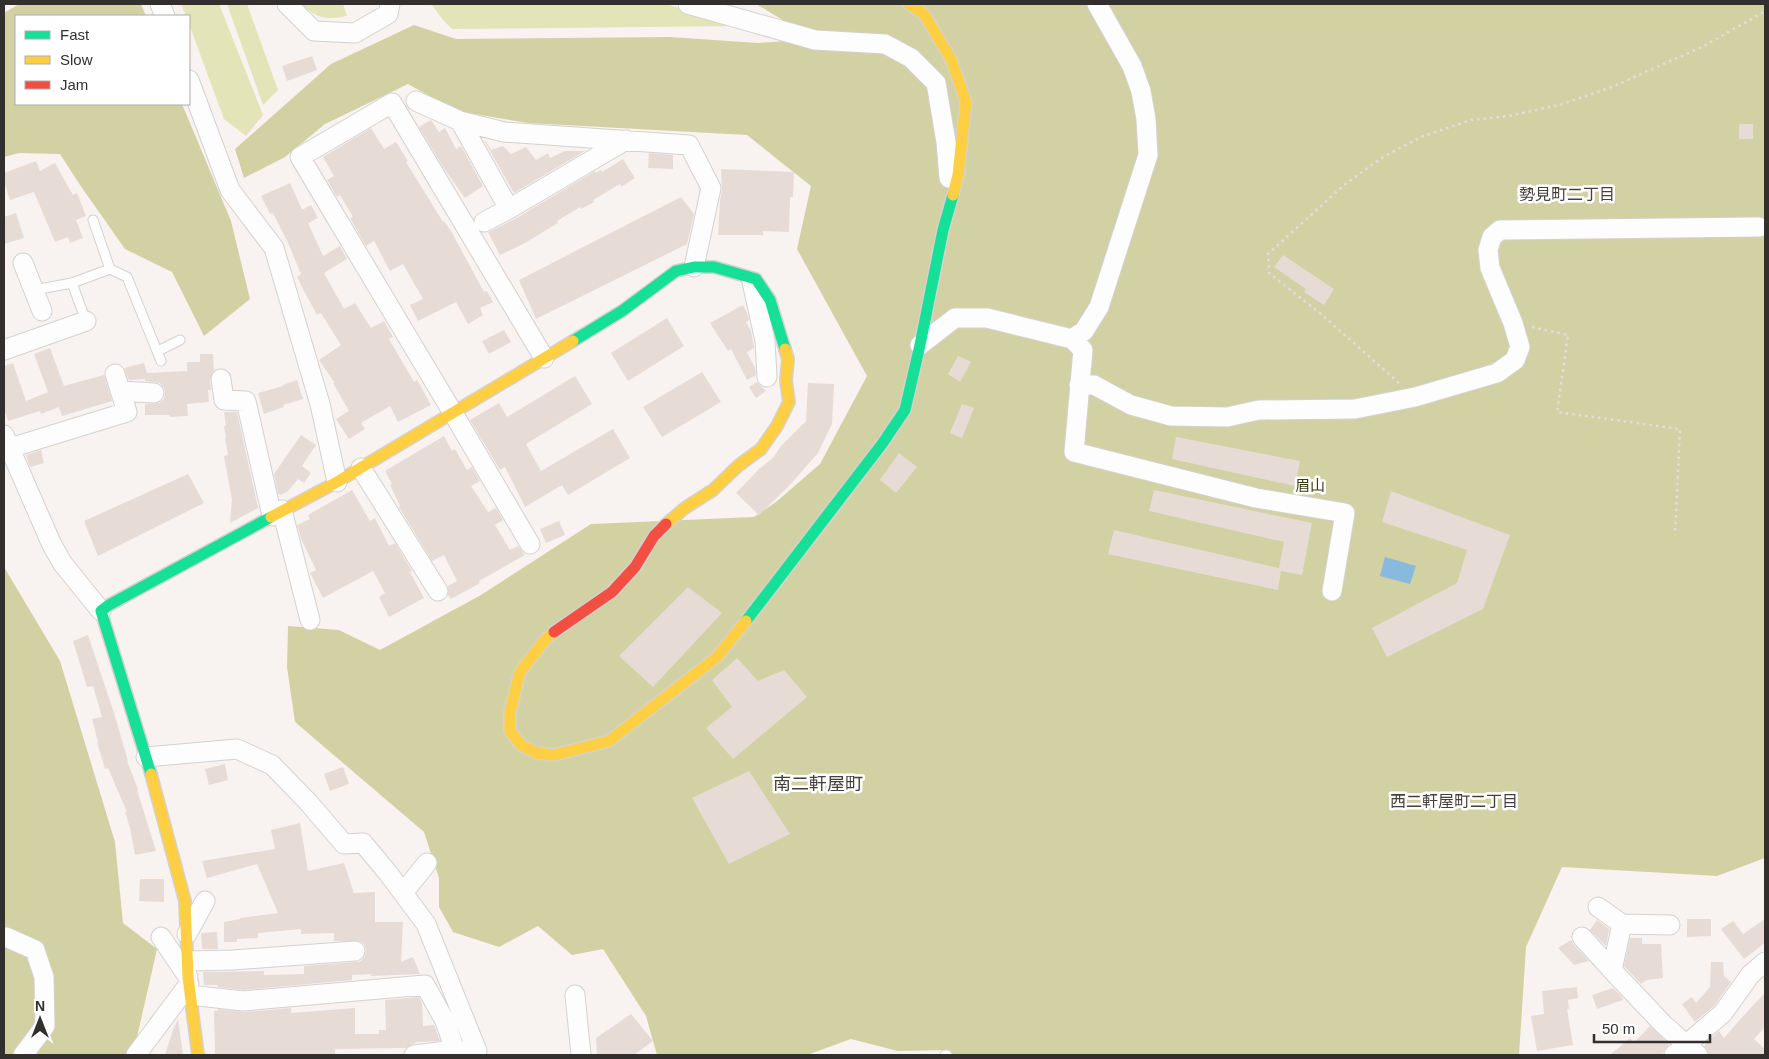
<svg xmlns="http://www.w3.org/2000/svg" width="1769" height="1059" font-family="Helvetica,'Noto Sans JP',sans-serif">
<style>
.green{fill:#e3e4b7}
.forest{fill:#d2d1a3}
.water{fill:#87badc}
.building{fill:#e7dbd6}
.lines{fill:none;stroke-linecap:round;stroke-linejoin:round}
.lane-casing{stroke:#d4d1cf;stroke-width:11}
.street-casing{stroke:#d4d1cf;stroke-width:21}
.fast-casing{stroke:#d4d1cf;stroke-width:14}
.slow-casing{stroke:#d4d1cf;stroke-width:14}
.jam-casing{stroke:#d4d1cf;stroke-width:14}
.path{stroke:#e0dfdd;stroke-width:2.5;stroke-dasharray:2.5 4;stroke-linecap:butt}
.lane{stroke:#fefdfd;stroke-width:9}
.street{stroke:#fefdfd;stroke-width:19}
.fast{stroke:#16e098;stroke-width:11}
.slow{stroke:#ffcf43;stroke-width:11}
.jam{stroke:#f24e42;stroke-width:11}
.labels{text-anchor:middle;stroke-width:5;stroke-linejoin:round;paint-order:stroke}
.park-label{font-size:15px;fill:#393b17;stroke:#fff}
.neighbourhood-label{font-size:16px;fill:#473f3c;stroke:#fff}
.quarter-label{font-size:18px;fill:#473f3c;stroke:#fff}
</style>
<rect width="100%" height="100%" fill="#f8f3f0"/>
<path class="green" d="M181 4H219L263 115 246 136 224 119 189 24V16H186Z
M227 4H247L278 90 263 105Z
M301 4H343L347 16C326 20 318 19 301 4Z
M431 4H666L741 26 452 29 443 20Z"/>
<path class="forest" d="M19 4H141L146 16H16V104H182L231 221 250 299 204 336 172 272 125 249 80 185 60 154 19 153 4 157V13Z
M756 4H1765V858L1717 876 1562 867 1526 947 1519 1055H952L950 1050 898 1051 851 1039 807 1055H657L646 1016 603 949 572 955 538 926 499 947 453 932 439 907V878L424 832 295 722 287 667 288 626 339 630 380 650 481 595 591 524 754 517 776 502 820 464 867 376 797 249 811 186 747 135 528 123 456 111 408 84 325 124 285 157 244 178 235 149 331 64 414 25 456 39 670 37 758 43 814 39Z
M4 567 60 661 115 842 123 923 157 949 135 1046 131 1055H4Z"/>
<path class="water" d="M1385 557 1416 566 1410 584 1380 576Z"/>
<path class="building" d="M312 56 317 70 287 81 282 66Z
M431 120 439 132 445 128 456 149 461 146 483 186 465 198 445 170 419 127Z
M1739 124H1753V139H1739Z
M371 128 384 149 396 142 408 161 406 162 443 222 444 221 451 231 484 292 487 291 493 302 480 308 483 315 468 324 456 302 418 321 410 305 423 299 403 264 390 271 374 241 366 246 350 218 353 217 340 195 337 197 327 180 334 176 323 157Z
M486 141 491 150 503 146 511 154 526 147 536 160 548 153 550 158 565 151H585L514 193 485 142Z
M649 153 673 155V169L648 168Z
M623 159 635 178 621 187 620 184 593 200 594 202 581 209 580 207 557 221 558 223 525 243 500 255 488 232 515 219 595 171 596 173 601 170 602 172Z
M36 161 40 171 55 163 73 195 77 193 86 216 76 220 83 238 70 243 68 237 55 242 34 192 10 200 4 182V173Z
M721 169 794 172 793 197H790L789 232 763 231V235H718L720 201 722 190Z
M290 183 302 210 311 205 318 218 308 223 323 256 340 246 347 259 324 273 344 309 355 303 371 328 384 321 393 337 389 339 414 382 417 380 431 405 398 422 390 406 361 423 365 429 349 439 336 419 349 411 333 383H335L319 360 341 345 321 313 317 315 303 289 297 277 301 274 289 245 273 213 270 214 261 196Z
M681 197 694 214 687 244 536 319 519 280Z
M16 213 24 238 4 244V217Z
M1283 255 1334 289 1324 305 1304 292 1306 289 1274 267Z
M743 305 747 313 749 320 746 322 751 331 754 348 747 352 755 368 756 375 747 380 731 349 728 351 710 323Z
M667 318 684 346 628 381 611 353Z
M504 330 511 342 489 354 482 341Z
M50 348 64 386 104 375 112 401 62 416 59 407 41 414 40 411 8 421 4 409V366L13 363 26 401 48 392 34 354Z
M200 354H213L214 371 210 380 211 390H208L209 402 187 404 188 416 170 417 169 415H145V404L159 403 164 399 165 393 164 388 160 383 145 381V379L129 380 124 368 144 363 147 373 187 371V362H200Z
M958 356 971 362 960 382 948 374Z
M702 372 721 402 662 437 643 407Z
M575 376 592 404 526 444 541 471 613 429 630 458 568 495 562 485 525 507 505 467 500 470 470 420 499 403 507 417Z
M297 380 303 399 283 405 284 407 264 414 258 393 283 386V385Z
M757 382 766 391 756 398 749 387Z
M808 383 834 384 832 424 818 453 788 487 759 515 736 493 759 469 773 458 781 446 806 421Z
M962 404 974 408 962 438 950 433Z
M224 412H237L258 508 230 523 232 500 224 456 228 455 225 439 226 438 224 426H226Z
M301 435 316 445 302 466 311 473 304 483 298 479 288 491 281 495 278 494 274 474Z
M444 436 452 451 455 449 467 470 472 467 480 481 471 486 488 512 496 508 503 520 495 525 510 550 518 546 525 555 479 581 480 583 451 599 448 595V586L457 581 444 555 432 561 399 507 400 506 390 485 392 484 385 471Z
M1176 437 1300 461 1295 486 1172 459Z
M41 450 44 463 30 467 26 455Z
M899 453 917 467 896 493 880 480Z
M188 474 204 503 98 556 84 521Z
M352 490 370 521 375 518 389 546 395 543 412 571 410 572 424 598 389 617 379 597 385 593 373 571 323 598 310 573 316 570 302 541 297 525 310 519 308 515Z
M1154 490 1312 523 1302 575 1281 571 1278 590 1108 554 1114 530 1279 568 1284 542 1149 511Z
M1391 491 1510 535 1483 609 1387 657 1372 628 1457 583 1467 550 1382 522Z
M559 521 565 535 546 543 540 529Z
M688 587 722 613 653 687 619 656Z
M88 635 114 713 128 761H127L138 789 137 790 156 851 135 855 130 828 125 812H127L108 768 105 769 97 742H98L92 719 102 717 93 686 87 687 73 641Z
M737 658 758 681 784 670 807 697 733 759 706 728 732 707 712 680Z
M225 764 228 780 209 785 205 769Z
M343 767 349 784 330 791 324 774Z
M749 771 790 834 729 864 692 798Z
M300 823 308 871 344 863 354 893 375 892V922H403L401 962 413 957 420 974 370 976 373 974 352 975V980L243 990 218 987V985H204L203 972 264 971V975L304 974V966L356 962 361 961 365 956 366 950 364 944 359 941H334V933L301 934V929L258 933V938L237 939V942H224V922L240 919V918L278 913 257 864 207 878 202 861 275 849 271 830Z
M140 879H164V902L139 901Z
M1687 919H1711V936L1687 937Z
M1765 919V943L1744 959 1721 929 1733 921 1743 934Z
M1597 920 1609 929 1606 946 1590 930Z
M217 932 218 949H202L201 933Z
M1630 938H1642V944H1661L1663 978 1646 980 1641 984 1624 966Z
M1571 940 1574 945 1589 961 1574 965 1558 948Z
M1711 962H1723L1724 976 1731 982 1715 1005 1695 1022 1682 1004 1692 997 1696 1003 1710 987Z
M1577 987 1578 998 1568 1000 1569 1009H1567L1573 1045 1537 1051 1531 1016 1544 1014 1542 991Z
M1613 988 1621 996 1623 1000 1597 1009 1592 995Z
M1765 993V1027L1754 1039 1765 1049V1055H1709L1708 1051 1704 1046 1709 1040 1719 1031 1724 1038 1744 1015Z
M419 997 422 1003 423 1026 434 1025 440 1041 417 1042 406 1048 335 1049V1054L215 1055 214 1011H218V1009L244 1012 291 1008V1013L355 1008V1034H379V1030H386L385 1000Z
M631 1014 653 1041 634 1055H597L596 1038Z
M178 1019 183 1055H165L173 1030Z
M1650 1026 1669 1044 1662 1055H1610L1630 1038 1634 1043Z"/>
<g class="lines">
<g class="lane-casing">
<path id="lane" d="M93 220 110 269 127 277 161 361
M72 283 86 321
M34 290 72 283 110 269
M158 351 180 340
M945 1055H947"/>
</g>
<g class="street-casing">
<path id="street" d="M160 4 165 16
M287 4 314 31 355 33 388 14 390 4
M688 4 815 40 885 44 911 58 936 83 946 142 949 178
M189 80 230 190 274 248 320 404 337 482
M416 101 460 121
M626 140 509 209 460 121 504 132 689 145 711 188 694 267
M484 222 509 209
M23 263 42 311
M752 282 765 341 767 377
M1072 339 1084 331 1099 307 1148 155 1146 119 1141 91 1132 66 1097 4
M920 345 955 318H987L1072 339 1083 350 1074 452 1256 498 1345 513 1332 591
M4 350 86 321
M221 379 224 400 246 401 272 516
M1079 385H1094L1131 405 1171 416 1227 417 1259 410 1355 409 1415 397 1497 373 1515 360 1520 347 1513 323 1490 268 1488 250 1492 237 1500 230 1759 227
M120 391 154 393
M4 435 52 545 63 564 101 611
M10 448 127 412 115 374
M361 468 438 591
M282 510 310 620
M530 544 453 413 300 157 392 103 544 358
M146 757 237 749 272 765 308 802 344 844 363 843 388 873 426 924 477 1051
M403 893 427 863
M1598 907 1622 924
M187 934 205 901
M6 937 35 950 44 977 45 1026 23 1055
M161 937 188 977
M1582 937 1610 968 1663 1024 1698 1055
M187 961 233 960 355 951
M1612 970 1622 924 1670 925
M190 995 243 1001 425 985 445 1021 455 1050
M575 995 581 1055
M136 1055 189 984
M414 1055 455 1050 467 1051
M1674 1055 1723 1013 1750 975 1765 962"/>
</g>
<g class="fast-casing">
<path id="fast" d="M573 341 622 311 676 271 694 267H714L756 279 770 300 785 349
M746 621 882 444 905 410 920 345 943 230 953 195
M151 774 101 611 109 605 271 517"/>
</g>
<g class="slow-casing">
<path id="slow" d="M909 4 924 14 951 59 966 102 958 175 953 195
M271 517 337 482 573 341
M666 524 685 508 713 490 738 466 761 449 777 426 789 402 786 381 788 359 785 349
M554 632 545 640 520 672 510 712V731L521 745 537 753 554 755 609 741 717 657 746 621
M151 774 185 901 188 977 198 1055"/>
</g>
<g class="jam-casing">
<path id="jam" d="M554 632 612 592 635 567 654 536 666 524"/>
</g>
<path class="path" d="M1532 327 1568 335 1557 412 1680 429 1675 535
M1399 383 1321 314 1269 273 1268 254 1344 185 1383 157 1421 137 1471 120 1508 116 1559 105 1612 87 1704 46 1765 11"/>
<use href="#lane" class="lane"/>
<use href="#street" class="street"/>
<use href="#fast" class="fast"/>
<use href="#slow" class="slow"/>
<use href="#jam" class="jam"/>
</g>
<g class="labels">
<g class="park-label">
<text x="1310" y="491">眉山</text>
</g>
<g class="neighbourhood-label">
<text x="1567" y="200">勢見町二丁目</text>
<text x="1454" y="807">西二軒屋町二丁目</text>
</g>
<g class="quarter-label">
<text x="818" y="790">南二軒屋町</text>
</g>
</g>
<rect width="1769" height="1059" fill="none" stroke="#332f2e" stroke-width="10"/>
<rect x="15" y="15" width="175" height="90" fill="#ffffff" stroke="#adacab"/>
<rect x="25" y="31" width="25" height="8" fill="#16e098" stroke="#adacab"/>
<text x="60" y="40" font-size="15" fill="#332f2e">Fast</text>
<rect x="25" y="56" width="25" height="8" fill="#ffcf43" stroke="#adacab"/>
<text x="60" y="65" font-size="15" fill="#332f2e">Slow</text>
<rect x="25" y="81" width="25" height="8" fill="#f24e42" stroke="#adacab"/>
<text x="60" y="90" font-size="15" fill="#332f2e">Jam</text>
<g transform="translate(40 1019)" stroke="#ffffff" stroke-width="4" paint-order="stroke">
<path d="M0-4L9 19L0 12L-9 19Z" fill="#332f2e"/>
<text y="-8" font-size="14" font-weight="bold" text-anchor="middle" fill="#332f2e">N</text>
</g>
<path d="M1594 1034v8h116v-8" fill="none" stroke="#332f2e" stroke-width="2.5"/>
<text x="1602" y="1034" font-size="15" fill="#332f2e" stroke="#ffffff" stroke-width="4" paint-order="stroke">50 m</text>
</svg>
